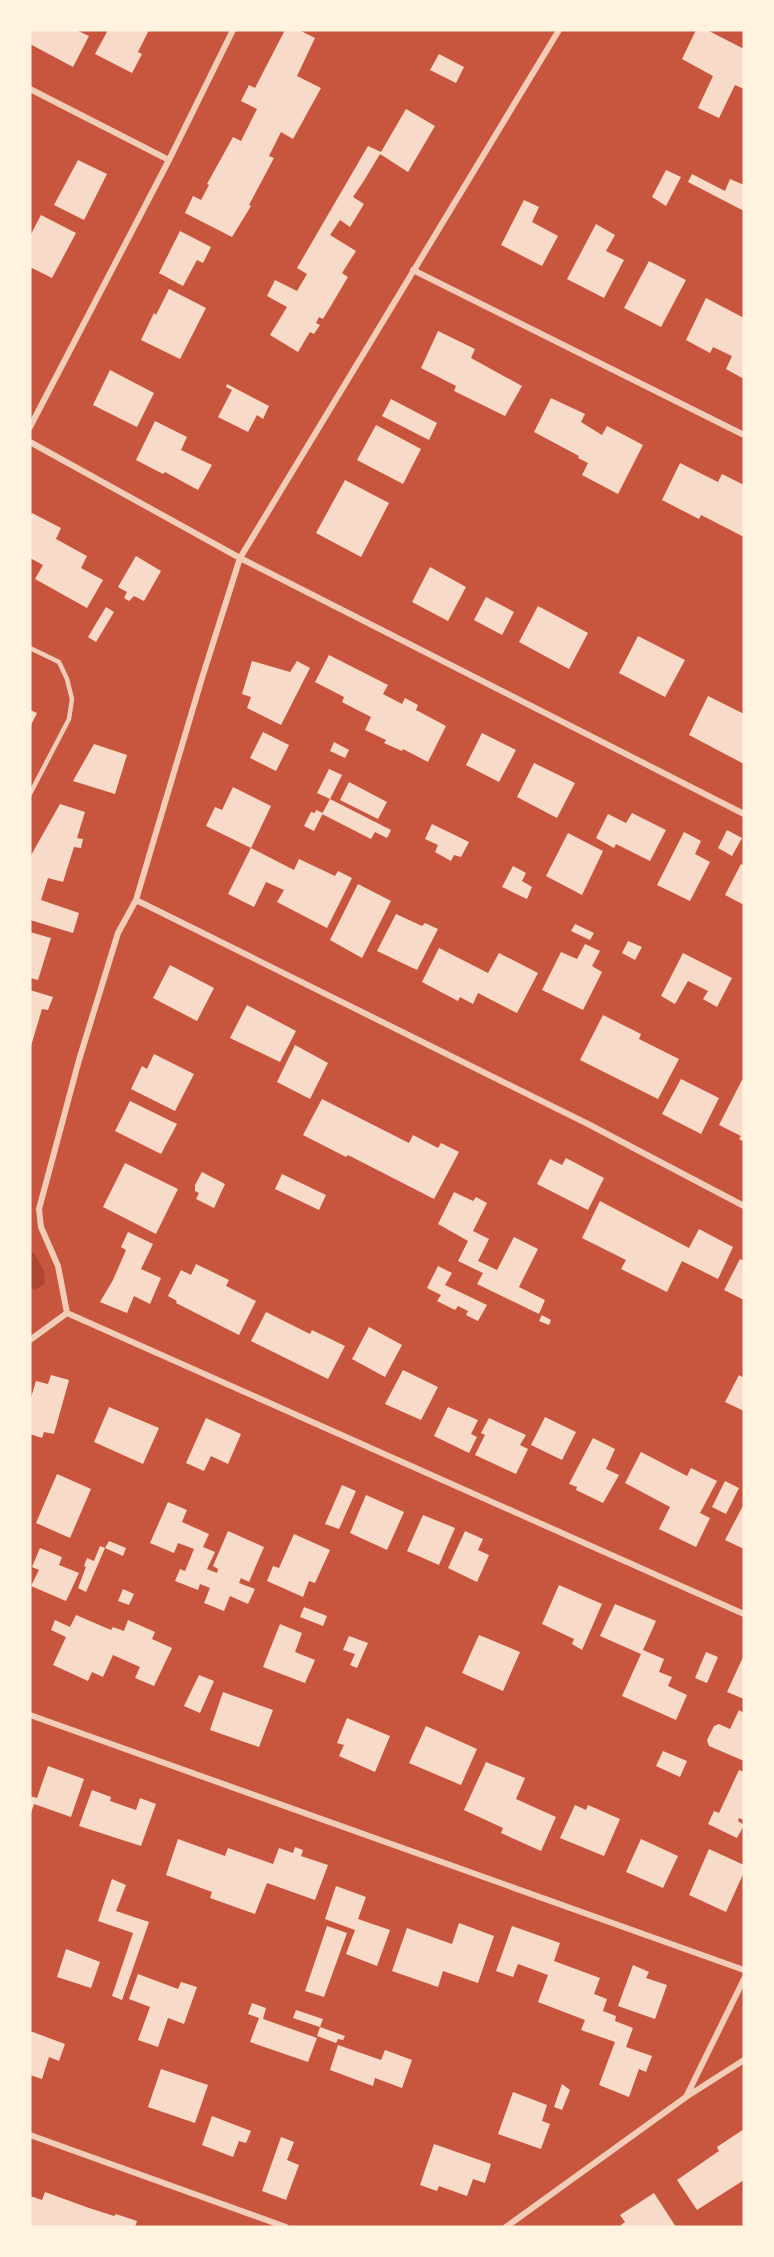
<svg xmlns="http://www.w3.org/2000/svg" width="774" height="2257" font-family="Rubik,sans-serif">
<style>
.green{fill:#ae4732}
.building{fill:#f7dbc8}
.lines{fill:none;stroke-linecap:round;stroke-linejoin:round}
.service{stroke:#f1ccb7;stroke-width:4.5}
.minor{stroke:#f1ccb7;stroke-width:6}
</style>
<rect width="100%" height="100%" fill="#c8553d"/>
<path class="green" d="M30 1252 34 1253 44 1271 45 1283 35 1290 30 1287Z"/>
<path class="building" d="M30 30H76L89 36 73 67 30 44Z
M108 30H149L138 52 142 54 132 73 95 54Z
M285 30H299L315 38 297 76 321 88 293 139 281 132 269 156 274 158 249 205 251 206 232 237 185 213 193 196 201 200 209 185 207 184 233 137 241 141 257 109 241 101 249 85 255 88Z
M696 30H707L744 49V89L735 85 719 118 698 108 713 76 682 59Z
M439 54 464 67 456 83 430 70Z
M406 109 435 126 408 172 380 154 365 179 353 197 364 204 350 227 340 220 330 235 356 251 342 273 348 277 323 319 319 317 316 323 320 325 314 334 310 332 298 352 270 335 287 307 267 296 275 280 297 291 307 274 297 268 368 146 381 152Z
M78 160 107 174 84 220 54 205Z
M666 170 681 177 666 206 652 197Z
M692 174 725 191 730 179 744 185V211L688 182Z
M524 200 539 207 532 222 558 236 542 266 501 245Z
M41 215 76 233 52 278 30 267V236Z
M596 224 615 235 606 251 624 260 604 298 567 279Z
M180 231 211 247 203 263 197 260 183 286 159 273Z
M649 261 686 280 661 327 624 308Z
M169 289 206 308 180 359 141 340 154 313 156 315Z
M706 298 744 318V379L726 369 732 356 713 347 710 353 686 340Z
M438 331 475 349 471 358 522 386 505 416 454 391 456 386 421 368Z
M110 370 154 393 137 427 93 405Z
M227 384 269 406 263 419 257 415 248 432 218 417 232 390 226 387Z
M551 398 585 414 581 422 602 435 607 426 643 445 618 494 582 475 588 463 578 458 579 456 534 432Z
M391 399 437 423 429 440 382 416Z
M155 421 187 437 181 450 212 465 198 490 165 472 163 474 136 460Z
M376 425 421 449 403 484 357 460Z
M680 463 718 482 722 474 744 485V537L701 515 699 519 662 500Z
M345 480 389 503 361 557 316 533Z
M32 513 61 528 56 539 87 556 81 568 103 580 87 608 35 579 43 565 30 558V516Z
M136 556 161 571 144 601 134 596 129 601 124 598 127 592 118 587Z
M430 567 466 587 448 621 412 602Z
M486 597 514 612 502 635 474 620Z
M538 606 588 633 569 669 519 642Z
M106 607 114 612 96 642 88 637Z
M638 636 685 660 665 697 619 673Z
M329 655 388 685 383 694 402 704 405 698 418 705 416 710 446 726 428 762 403 749 402 751 384 743 386 740 365 730 371 717 342 702 344 697 315 682Z
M252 661 290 672 297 661 310 668 281 725 247 708 251 697 242 694Z
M708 696 744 714V764L689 735Z
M30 710 37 713 30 727Z
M263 732 289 745 276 771 250 758Z
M482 733 516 750 499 782 466 765Z
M334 742 349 750 345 758 330 751Z
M94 744 127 755 115 794 73 781Z
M534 763 575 783 557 818 517 797Z
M329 769 342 775 330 799 317 793Z
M349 782 387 802 378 819 340 800Z
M233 787 271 806 251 848 206 826 215 807 222 810Z
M330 799 391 830 387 838 375 832 371 839 322 814Z
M60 804 85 812 77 838 83 839 81 848 74 847 63 882 48 878 41 900 79 913 73 933 30 920V857Z
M316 810 323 813 314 831 304 826 311 812 315 813Z
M632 813 666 830 650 861 616 844 614 848 596 838 608 814 626 823Z
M432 824 469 842 461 857 454 855 451 861 435 852 438 845 425 839Z
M727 830 742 838 732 856 718 848Z
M684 832 701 841 695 854 710 862 690 901 657 885Z
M568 833 603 851 582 895 546 876Z
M251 848 294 870 299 859 335 876 338 871 352 878 327 928 277 902 284 890 266 882 254 907 228 894Z
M741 864 744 866V905L725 895Z
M513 866 526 873 522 881 532 887 527 899 502 887Z
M358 884 391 901 362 958 330 940Z
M396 914 422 926 425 923 438 929 417 970 377 951Z
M575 924 594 933 590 940 571 931Z
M30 932 51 938 38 980 30 978Z
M628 941 642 947 635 960 622 953Z
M585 944 600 951 592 966 602 972 583 1010 542 990 561 952 577 959Z
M439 948 488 973 499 953 538 973 517 1013 478 993 473 1004 460 997 458 1001 422 982Z
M683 953 732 978 717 1007 703 999 708 991 688 981 675 1004 661 996Z
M170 965 214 988 197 1021 153 998Z
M30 990 53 997 48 1010 42 1009 31 1046Z
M247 1005 296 1031 280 1062 230 1038Z
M603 1015 641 1034 639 1039 679 1059 658 1099 580 1060Z
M295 1045 328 1063 310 1099 277 1082Z
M154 1054 194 1074 175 1111 131 1089 142 1066 147 1069Z
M681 1079 719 1098 701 1134 662 1114Z
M742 1080 744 1082V1142L739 1139 741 1136 719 1125Z
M322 1099 409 1143 413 1135 438 1148 441 1143 459 1152 434 1199 348 1155 346 1157 303 1135Z
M130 1101 177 1124 161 1154 115 1131Z
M566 1158 604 1178 588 1210 537 1184 550 1159 562 1165Z
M125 1163 178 1189 156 1234 103 1207Z
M202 1172 225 1184 214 1208 196 1199 199 1193 195 1191V1185Z
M282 1174 326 1195 319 1210 275 1189Z
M454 1192 473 1201 476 1197 487 1203 473 1231 489 1239 478 1261 497 1270 514 1237 538 1249 519 1287 545 1300 539 1314 477 1284 483 1273 458 1261 468 1241 438 1224Z
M600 1201 689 1248 699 1229 733 1247 718 1279 682 1261 667 1292 621 1269 626 1260 582 1238Z
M128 1232 153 1244 141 1269 161 1278 150 1304 134 1296 127 1313 100 1302 113 1280 126 1250 121 1247Z
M740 1259 744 1261V1300L724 1290Z
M196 1264 229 1280 226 1286 256 1301 239 1335 176 1303 177 1301 168 1296 181 1270 191 1275Z
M438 1266 452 1273 445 1285 487 1305 478 1321 466 1315 468 1311 458 1306 455 1310 437 1301 441 1295 427 1288Z
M266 1312 310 1334 312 1330 345 1346 328 1379 251 1341Z
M542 1315 551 1320 549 1325 539 1321Z
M369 1327 402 1345 385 1377 352 1359Z
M403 1370 438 1387 421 1420 385 1404Z
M51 1375 69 1380 54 1434 44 1432 42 1438 30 1434V1401L36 1381 48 1384Z
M739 1375 744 1378V1411L725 1402Z
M109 1407 159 1428 143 1464 94 1442Z
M448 1407 478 1420 471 1434 477 1437 469 1453 434 1436Z
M545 1417 576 1432 562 1460 531 1445Z
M206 1418 241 1434 228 1464 211 1456 204 1471 186 1463Z
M489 1418 526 1435 520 1445 528 1449 516 1474 475 1455 485 1435 481 1433Z
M593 1438 615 1449 606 1469 619 1475 603 1503 576 1490 577 1487 569 1484Z
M641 1452 687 1476 691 1468 717 1481 700 1513 710 1518 696 1547 659 1529 670 1507 625 1483Z
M57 1474 91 1489 70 1538 36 1523Z
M725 1481 739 1488 726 1514 712 1507Z
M342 1485 356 1491 339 1529 325 1524Z
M366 1495 404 1512 387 1550 350 1533Z
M168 1502 187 1510 182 1522 209 1534 203 1547 215 1552 207 1569 217 1573 218 1569 213 1566 228 1531 264 1547 249 1582 241 1578 239 1583 255 1589 248 1604 230 1596 224 1611 204 1603 210 1588 200 1584 198 1590 175 1581 180 1569 185 1571 194 1549 178 1543 174 1553 150 1543Z
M744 1504V1549L725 1540Z
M423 1515 455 1528 439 1565 407 1551Z
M465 1531 483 1539 478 1550 489 1555 477 1582 448 1568Z
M294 1534 330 1550 315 1583 309 1581 303 1597 267 1581 273 1566 279 1568Z
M109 1541 126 1548 123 1556 105 1548Z
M100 1546 105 1548 86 1592 78 1588 86 1567 84 1566 87 1558 94 1561Z
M40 1548 62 1557 59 1565 79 1573 66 1601 31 1586 39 1570 32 1567Z
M559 1585 602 1604 582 1650 572 1644 574 1639 542 1624Z
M123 1589 134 1594 129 1605 118 1601Z
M615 1604 656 1621 643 1650 664 1659 659 1672 672 1677 668 1686 687 1695 676 1720 622 1696 641 1654 600 1636Z
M304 1607 327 1616 323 1626 300 1617Z
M76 1615 111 1630 113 1627 124 1631 128 1620 155 1632 152 1639 172 1648 154 1686 135 1678 140 1667 113 1655 103 1677 92 1672 88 1681 53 1665 66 1637 51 1630 55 1620 70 1627Z
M280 1624 302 1633 295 1652 315 1660 305 1683 263 1667Z
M479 1635 520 1652 503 1691 462 1673Z
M349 1636 368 1643 357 1668 350 1665 355 1654 343 1650Z
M706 1652 718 1657 707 1683 695 1678Z
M744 1655V1699L727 1692Z
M199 1675 214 1681 200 1713 184 1706Z
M223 1692 273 1710 259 1747 210 1730Z
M739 1710 744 1713V1761L709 1746 707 1740 714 1726 719 1724 730 1729Z
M347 1718 390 1736 375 1772 339 1756 344 1745 337 1743Z
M426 1726 477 1749 461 1785 409 1763Z
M663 1751 687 1761 680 1777 656 1766Z
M486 1762 525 1778 516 1799 556 1817 541 1851 501 1833 503 1828 464 1810Z
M48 1766 84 1779 71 1817 34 1804 30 1816V1796L37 1798Z
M739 1770 744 1772V1820L739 1818 738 1821 744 1825 737 1838 708 1824 714 1811 719 1813Z
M92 1790 111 1797 110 1801 136 1810 140 1798 156 1804 141 1846 79 1826Z
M575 1805 586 1810 588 1805 620 1819 604 1856 560 1838Z
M178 1839 225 1856 228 1848 273 1864 279 1848 293 1853 295 1847 303 1850 301 1856 328 1865 315 1900 267 1883 255 1914 210 1898 212 1892 166 1875Z
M641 1839 678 1856 663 1888 626 1872Z
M709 1849 744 1865V1872L726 1912 689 1895Z
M112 1879 126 1885 116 1911 149 1922 122 2000 112 1996 133 1933 98 1921Z
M336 1886 366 1897 358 1919 390 1930 377 1966 346 1954 355 1930 325 1919Z
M459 1923 494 1936 478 1983 443 1971 438 1987 392 1971 407 1928 452 1944Z
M327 1926 347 1933 324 1997 305 1991Z
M512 1926 560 1943 554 1961 600 1978 594 1994 607 1999 603 2011 616 2016 615 2021 633 2028 626 2047 652 2056 646 2072 639 2069 629 2097 599 2085 615 2042 581 2030 585 2020 538 2002 548 1975 518 1964 513 1977 496 1971Z
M66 1949 100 1962 91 1988 57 1977Z
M633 1965 649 1972 646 1978 667 1985 655 2019 618 2006Z
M138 1974 178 1989 181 1982 197 1987 184 2024 168 2018 158 2047 138 2040 150 2007 129 1999Z
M252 2003 266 2008 263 2019 317 2038 308 2062 250 2042 259 2018 248 2014Z
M296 2010 323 2019 320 2027 293 2018Z
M320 2027 345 2036 343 2040 338 2039 336 2043 317 2036Z
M30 2031 65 2044 59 2061 49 2057 42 2079 30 2075Z
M338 2045 381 2060 385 2050 412 2060 402 2088 375 2078 373 2086 330 2070Z
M161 2069 208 2085 195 2123 148 2107Z
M562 2084 570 2090 562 2110 554 2107Z
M513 2092 547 2105 542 2121 550 2124 541 2149 498 2134Z
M212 2116 251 2131 246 2143 239 2141 233 2157 202 2145Z
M744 2129V2180L697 2210 677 2180 719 2151 717 2147Z
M281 2137 294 2142 287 2160 299 2165 286 2200 262 2191Z
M434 2144 491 2164 485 2183 473 2179 467 2196 439 2186 437 2191 420 2185Z
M45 2192 89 2208 114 2216 116 2214 137 2221 135 2227H30V2196L42 2200Z
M654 2193 676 2227H622L621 2225 625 2222 620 2215Z"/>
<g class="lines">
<path class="service" d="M30 648 59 662 67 679 72 699 69 719 30 794"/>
<path class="minor" d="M30 89 169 160
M413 270 744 435
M30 427 169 160 233 30
M30 442 240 558 744 814
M136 900 588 1124 744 1206
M67 1313 744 1614
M30 1340 67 1313 58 1266 41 1227 39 1209 79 1060 118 933 136 900 202 678 240 558 559 30
M30 1715 744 1970
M686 2097 744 1979
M30 2135 286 2227
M506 2227 686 2097 744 2060"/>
</g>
<rect width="774" height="2257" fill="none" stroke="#fff3e0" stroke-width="63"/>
</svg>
